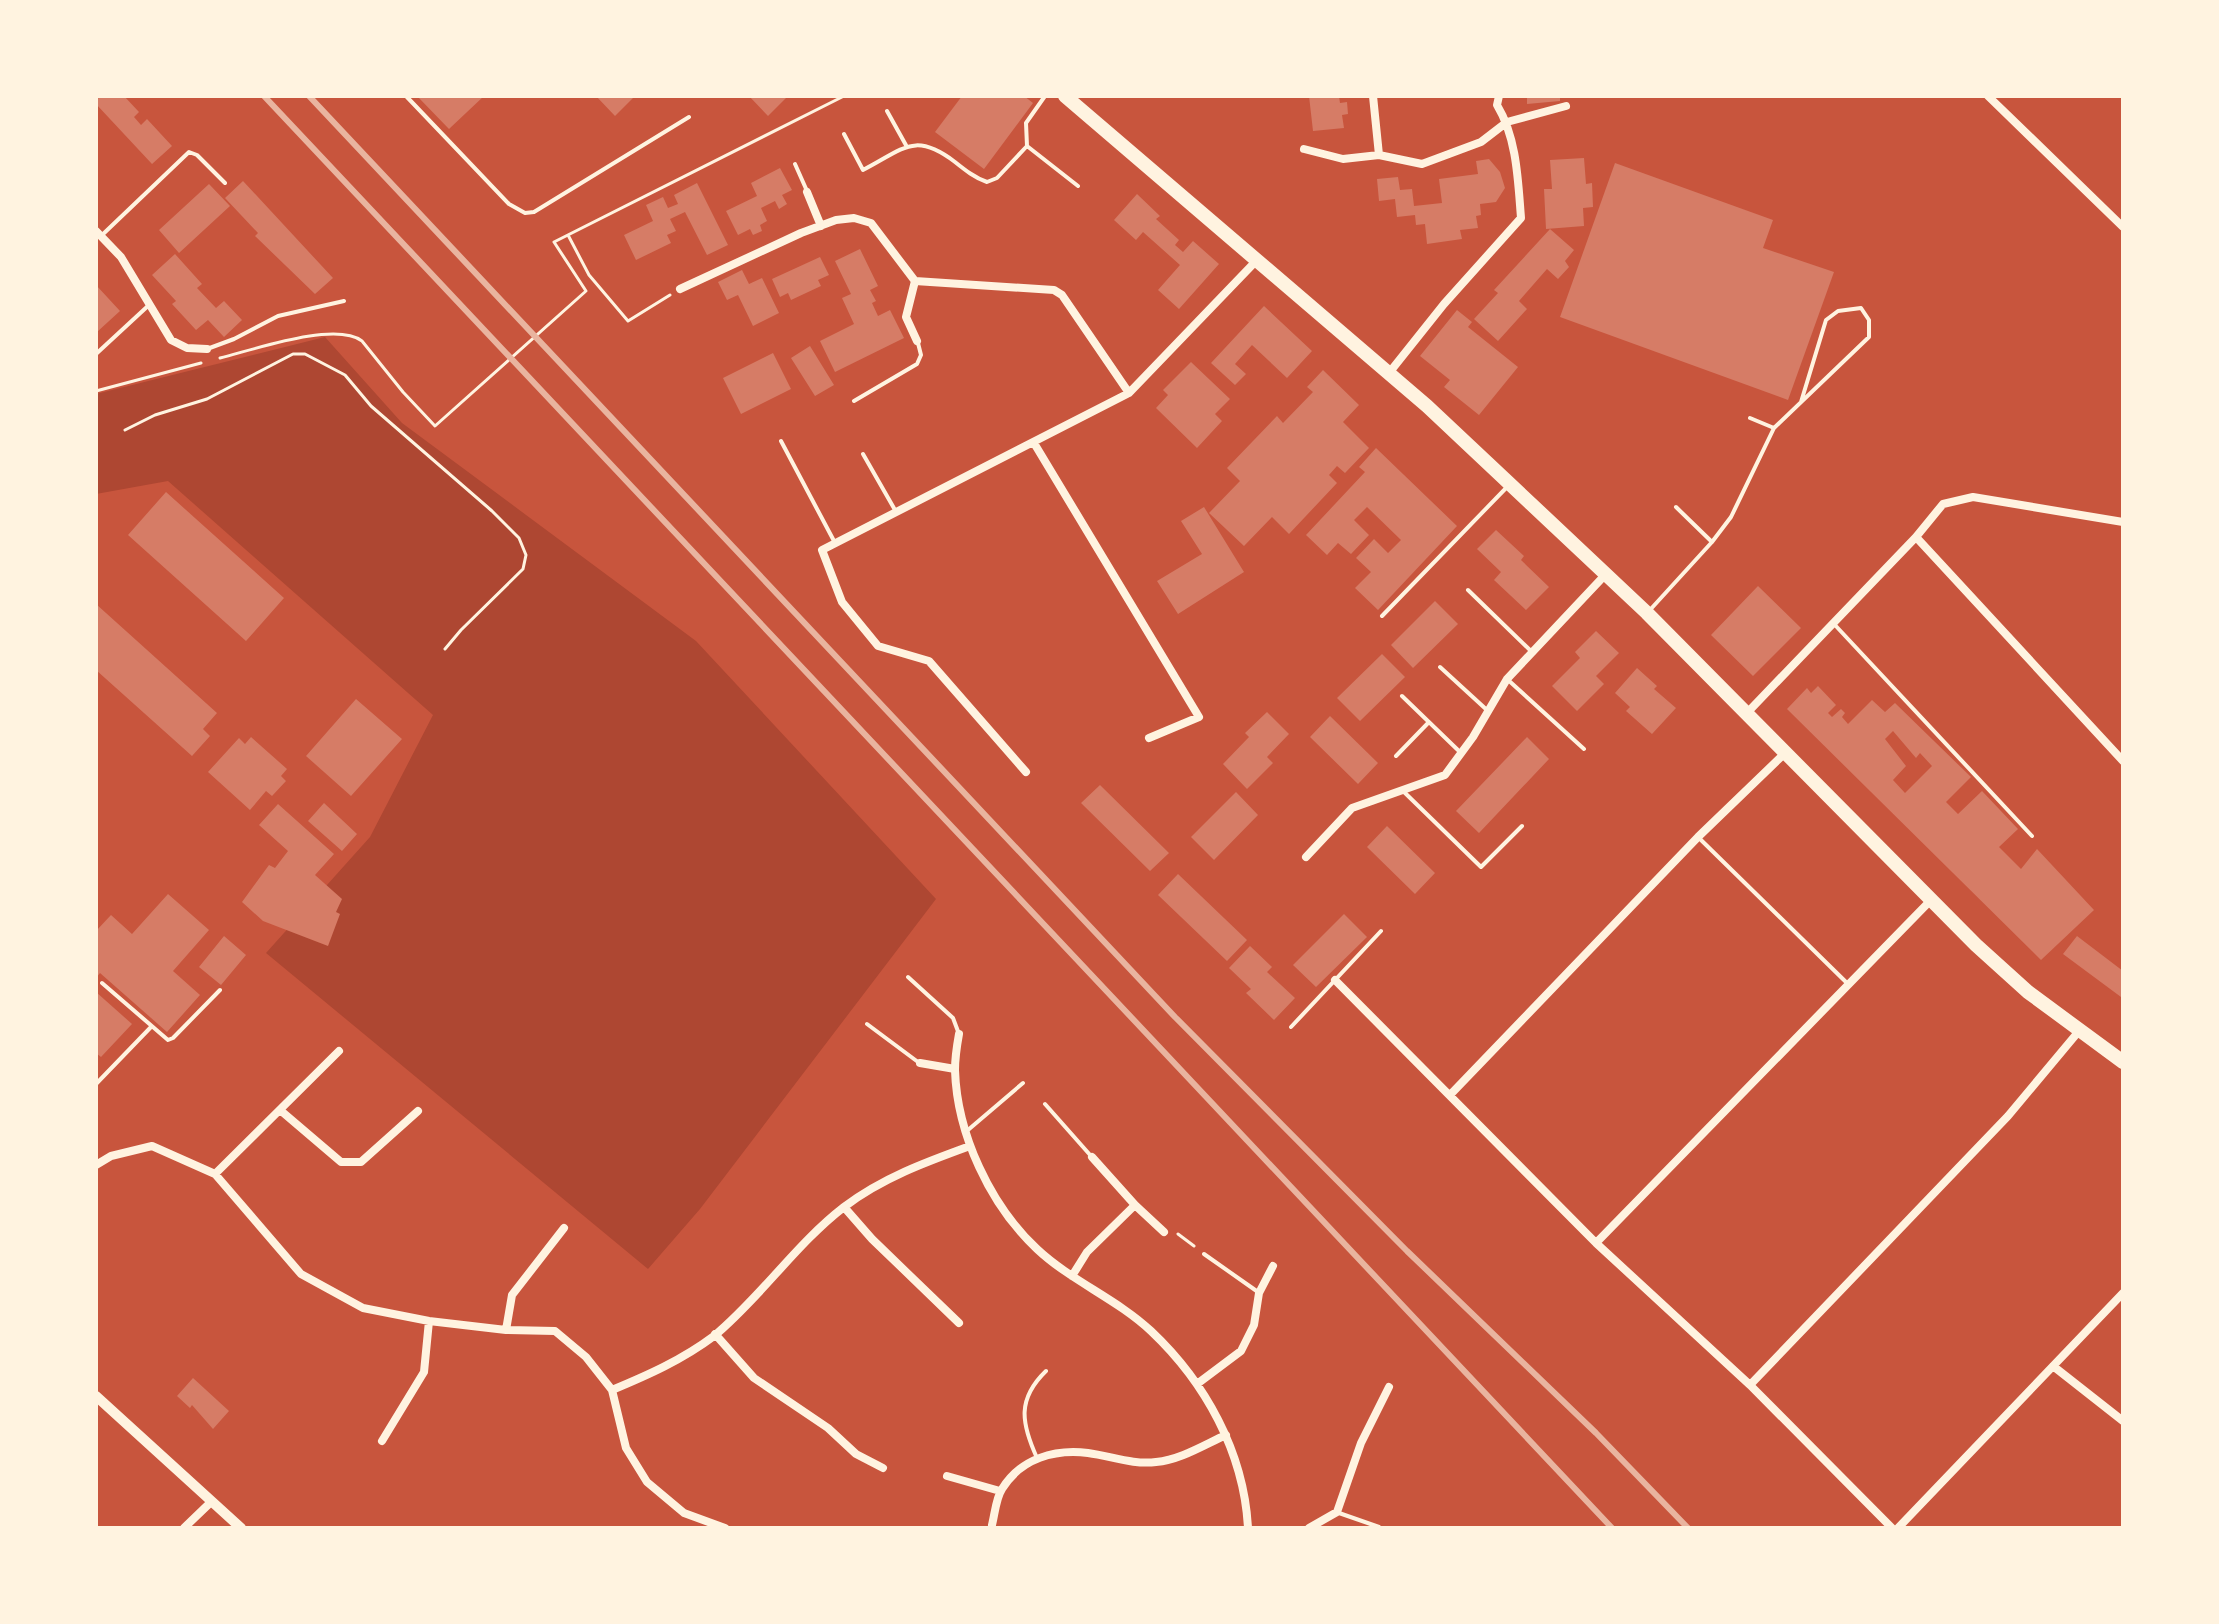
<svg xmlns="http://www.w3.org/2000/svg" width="2219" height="1624" font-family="'Archivo Narrow',sans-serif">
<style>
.green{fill:#ae4732}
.building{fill:#d67c66;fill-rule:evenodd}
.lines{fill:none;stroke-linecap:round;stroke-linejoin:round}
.path{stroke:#fff3e0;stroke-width:3}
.service{stroke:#fff3e0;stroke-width:4}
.minor{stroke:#fff3e0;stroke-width:8}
.tertiary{stroke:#fff3e0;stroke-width:10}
.primary{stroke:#fff3e0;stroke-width:14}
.rail{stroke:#e9b49f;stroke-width:6}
</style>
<rect width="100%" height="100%" fill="#c8553d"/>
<path class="green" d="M325 337 402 423 696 641 936 899 700 1209 648 1269 266 953 370 837 433 715 168 481 96 494V394Z"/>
<path class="building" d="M99 96H124L139 112 134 117 141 125 147 119 172 146 152 164 96 104Z
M417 96H484L449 129Z
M596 96H635L615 116Z
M749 96H788L768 116Z
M962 96H1024L1033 103 984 169 935 132Z
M1309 96H1339L1340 103 1347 102 1348 114 1342 115 1344 128 1313 131Z
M1527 96H1560V101L1527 104Z
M1584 158 1586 184 1592 183 1593 207 1583 208 1584 226 1546 229 1544 189H1552L1550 160Z
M1489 159 1500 172 1505 188 1496 202 1480 204 1481 215 1476 216 1478 228 1460 230 1462 239 1427 244 1425 224 1416 225 1415 215 1397 217 1395 199 1379 201 1377 179 1398 177 1400 190 1412 189 1414 206 1442 203 1439 179 1478 174 1476 161Z
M1615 163 1773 220 1763 248 1834 272 1788 400 1560 317Z
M780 168 792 190 782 195 787 204 779 209 775 201 761 208 767 221 760 225 762 231 753 235 750 229 738 235 726 211 757 196 751 183Z
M243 181 333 278 315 294 255 236 258 233 225 198Z
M697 183 728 245 707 255 685 212 670 219 676 231 667 235 671 243 636 260 624 235 653 221 646 205 663 197 668 208 678 204 674 195Z
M209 184 230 206 179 253 159 230Z
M1137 194 1160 216 1156 219 1179 240 1175 245 1183 252 1193 241 1219 264 1179 309 1158 290 1180 265 1143 232 1136 240 1114 220Z
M1550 229 1574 250 1565 261 1569 267 1558 279 1547 269 1519 301 1527 309 1498 341 1474 319 1498 293 1494 290Z
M860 249 878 286 870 290 876 301 872 303 878 316 890 310 904 338 835 372 820 341 854 324 842 298 851 294 835 261Z
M175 254 202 284 197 288 216 308 224 301 242 320 224 337 208 320 196 330 172 304 176 301 152 275Z
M820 257 829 275 818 280 821 286 791 300 788 293 780 297 772 279Z
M742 270 749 284 762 278 779 313 753 326 738 295 727 300 718 282Z
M96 285 120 311 97 332 96 330Z
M1264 306 1312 351 1287 378 1252 345 1235 364 1246 374 1235 385 1211 363Z
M1457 310 1472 322 1468 327 1518 367 1479 415 1444 387 1450 380 1420 356Z
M810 346 834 385 815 396 791 358Z
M773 353 791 389 741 414 723 378Z
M1191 362 1230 399 1215 414 1222 421 1197 448 1156 408 1168 395 1163 390Z
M1323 370 1359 405 1343 422 1369 448 1345 473 1337 466 1329 475 1337 483 1289 534 1272 517 1244 546 1209 513 1240 481 1227 468 1277 416 1283 423 1313 392 1307 387Z
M1376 448 1457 526 1378 610 1355 588 1371 572 1356 558 1374 539 1388 553 1401 540 1367 507 1354 520 1369 535 1351 554 1338 543 1327 555 1306 535 1365 472 1359 467Z
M166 492 284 598 246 641 128 535Z
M1204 507 1244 572 1178 614 1157 581 1202 554 1181 521Z
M1496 530 1524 556 1521 560 1549 587 1526 610 1494 580 1501 572 1477 549Z
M1758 586 1801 628 1753 676 1711 635Z
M1435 601 1458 624 1413 668 1391 645Z
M96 604 217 713 203 729 210 736 192 756 96 670Z
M1596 631 1619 653 1596 676 1604 684 1577 711 1552 686 1580 658 1575 652Z
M1382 654 1405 677 1360 721 1337 698Z
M1637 668 1657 686 1654 689 1676 708 1652 734 1626 711 1630 707 1615 693Z
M1818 686 1836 705 1828 713 1832 717 1841 709 1845 713 1842 717 1848 724 1872 700 1885 712 1895 703 1971 777 1946 802 1958 814 1982 791 2018 829 1999 847 2021 869 2037 849 2094 910 2041 960 1787 709 1807 688 1811 693ZM1893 731 1916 758 1920 753 1932 766 1905 793 1893 780 1906 766 1885 739Z
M356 699 402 739 351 796 306 756Z
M1267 712 1289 734 1267 757 1273 763 1247 789 1223 764 1249 737 1245 733Z
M1330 716 1378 763 1358 784 1310 737Z
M251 737 287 769 281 776 286 781 272 796 266 791 250 810 208 772 239 738 245 744Z
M1527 737 1549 759 1479 833 1456 811Z
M1100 785 1169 853 1150 871 1081 803Z
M1236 792 1258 815 1214 860 1191 837Z
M324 803 357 834 342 851 308 821Z
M278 804 334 854 315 875 342 899 336 912 340 914 328 946 263 921 242 902 269 865 275 868 288 851 259 825Z
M1387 826 1435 873 1415 894 1367 847Z
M1178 874 1247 940 1227 961 1158 895Z
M168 894 209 930 173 971 200 995 167 1032 100 973 96 978V931L111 915 132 934Z
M1344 914 1367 937 1316 987 1293 965Z
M224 936 246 955 221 985 199 967Z
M2077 936 2123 971 2121 997 2063 954Z
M1250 946 1272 967 1267 972 1295 998 1274 1020 1246 993 1251 989 1229 968Z
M96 992 132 1024 101 1057 96 1053Z
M193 1378 229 1411 213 1429 192 1405 190 1408 177 1396Z"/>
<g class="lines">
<path class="path" d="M568 235 589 275 628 321 670 295
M220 358C253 350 335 321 362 341L403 392 435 426 586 291 554 242 844 96
M96 391 201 363
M125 430 155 415 207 399 293 354H305L345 375 371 406 492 511 519 538 526 555 523 569 461 630 445 649
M1178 1234 1194 1246"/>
<path class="service" d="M406 96 509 204 525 213 534 212 689 117
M1045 96 1026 123 1027 146 1078 186
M887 111 907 147
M844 134 863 170C904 149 914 131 955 162 965 170 975 178 987 182L997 178 1027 146
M795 164 807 191
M101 236 189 152 197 155 225 183
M207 349 234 339 278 316 344 301
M96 354 149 305
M854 401 917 364 921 355 918 343
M1774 428 1869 337V320L1861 308 1838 311 1826 320 1801 402
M781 441 834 541
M863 454 895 510
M1676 507 1712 542
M1468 590 1532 652
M1649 611 1712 542 1731 517 1774 428 1750 418
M1382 616 1508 486
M1834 624 2032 836
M1440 667 1488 711
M1507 679 1584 749
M1402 696 1461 753
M1396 756 1429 722
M1403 791 1481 867 1522 826
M1700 839 1848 984
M908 977 953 1018 959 1034
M102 983 168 1040 173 1038 220 990
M867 1024 918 1062
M1291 1027 1381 931
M96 1084 151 1027
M1045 1104 1091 1156
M968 1130 1023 1083
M1204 1254 1258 1292
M1037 1458C1021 1423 1017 1399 1046 1371
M1339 1513 1379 1527"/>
<path class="minor" d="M1373 96 1379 155 1422 164 1481 142 1507 122 1566 106
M1988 96 2123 227
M1304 149 1343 159 1379 155
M807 192 821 226
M96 231 121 257 171 340 187 348 207 349
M915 281 1054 290 1062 295 1129 393
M915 281 906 317 917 341
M680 289 801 233 836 220 854 218 871 223 915 281
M1389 373 1444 304 1521 218C1518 181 1517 138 1497 105L1499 96
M1034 443 1199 717 1149 738
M1916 537 2123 761
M1746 714 1916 537 1943 504 1973 497 2123 522
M1026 772 929 661 878 646 842 602 822 550 1129 393 1257 260
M1306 857 1352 808 1445 775 1473 737 1507 679 1605 575
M1335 980 1596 1243 1750 1385 1892 1528
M959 1034C957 1045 955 1058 955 1070 957 1134 990 1205 1037 1249 1071 1281 1117 1299 1151 1331 1205 1382 1244 1452 1248 1528
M920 1063 955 1069
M1450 1095 1698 837 1784 754
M280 1110 341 1162H361L418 1111
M1092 1157 1135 1205 1164 1232
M96 1165 111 1156 152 1146 215 1174 301 1274 363 1308 429 1321 506 1330 555 1331 586 1357 612 1390 626 1448 647 1482 684 1513 725 1528
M215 1174 339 1051
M844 1207 872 1239 959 1323
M1596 1243 1931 900
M1072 1276 1087 1252 1135 1205
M506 1330 512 1295 564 1228
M715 1334 754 1378 828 1428 856 1454 883 1468
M2053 1366 2123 1421
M1197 1384 1241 1351 1254 1325 1259 1293 1273 1266
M1750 1385 2008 1116 2079 1031
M612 1390C648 1375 682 1360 714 1336 761 1297 796 1244 844 1207 882 1178 926 1162 970 1146
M382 1441 424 1372 429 1321
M947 1476 1000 1491
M992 1525C995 1513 996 1498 1002 1489 1021 1458 1055 1449 1088 1453 1111 1456 1133 1465 1156 1462 1180 1460 1204 1445 1226 1435
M184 1528 211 1502
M1309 1528 1337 1512 1361 1443 1389 1387
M1898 1528 2123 1293"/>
<path class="tertiary" d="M96 1396 241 1528"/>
<path class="primary" d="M1065 96 1427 406 1647 613 1976 945 2028 992 2123 1062"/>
<path class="rail" d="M264 96 1612 1528
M309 96 1175 1017 1407 1251 1596 1433 1688 1528"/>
</g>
<rect width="2219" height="1624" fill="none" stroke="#fff3e0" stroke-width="196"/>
</svg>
